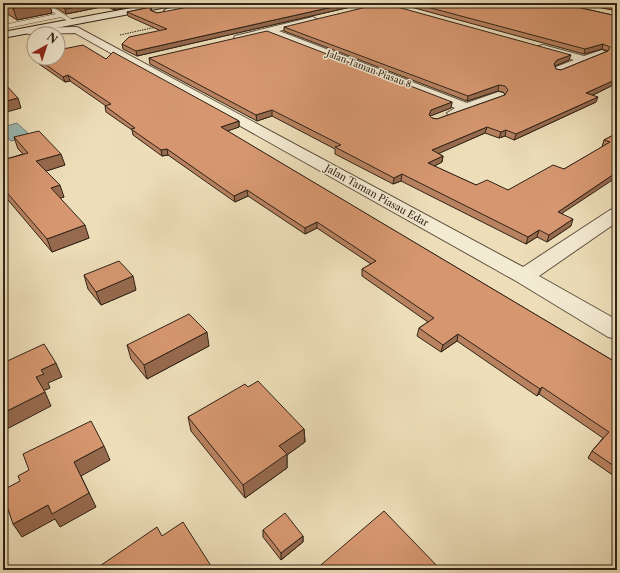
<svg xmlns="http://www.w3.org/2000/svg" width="620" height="573" font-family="'Libre Caslon Text',serif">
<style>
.water{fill:#9bbbb7;stroke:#717e77}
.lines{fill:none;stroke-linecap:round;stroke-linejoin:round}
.lane-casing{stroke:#605240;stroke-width:1}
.street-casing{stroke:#605240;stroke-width:2}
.secondary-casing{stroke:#312317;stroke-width:2}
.path{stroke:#312317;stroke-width:1;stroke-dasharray:1.5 1;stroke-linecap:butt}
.lane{fill:#f3ead2;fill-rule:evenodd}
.street{fill:#f3ead2;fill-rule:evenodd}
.secondary{fill:#f3ead2;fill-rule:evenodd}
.wall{fill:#b88260;stroke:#312317}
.shaded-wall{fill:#966a4e;stroke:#312317}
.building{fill:#d69770;stroke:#312317}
.labels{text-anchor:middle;stroke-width:3;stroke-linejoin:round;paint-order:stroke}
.far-street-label{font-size:9px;fill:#312317;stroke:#f3ead2}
.street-label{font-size:10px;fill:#312317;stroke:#f3ead2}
</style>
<rect width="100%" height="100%" fill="#eddeb9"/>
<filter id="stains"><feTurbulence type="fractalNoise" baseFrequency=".005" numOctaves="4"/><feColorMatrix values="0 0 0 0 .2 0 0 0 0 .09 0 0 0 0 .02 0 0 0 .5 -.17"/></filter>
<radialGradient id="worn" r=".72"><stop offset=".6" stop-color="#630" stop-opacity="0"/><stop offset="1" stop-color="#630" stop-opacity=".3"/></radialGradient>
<path class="water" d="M17 123 31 136 11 141 3 134V127Z"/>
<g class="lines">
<g class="lane-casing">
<path id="lane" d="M37 3H46L76 22 71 23 61 17 3 29V25L56 14 42 6 3 12V8Z"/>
</g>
<g class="street-casing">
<path id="street" d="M576 3H582L583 5 565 12 560 9Z
M313 17 318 20 316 22 279 31 467 103 498 92 503 93 505 96 503 99 454 117 449 116 447 113 455 108 268 34 239 41 234 38 235 36Z
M77 27 523 267 610 210 617 208V222L539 276 617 320V339L608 337 516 281 75 33 28 34 23 31 28 28Z
M543 45 584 56 602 50 608 53 606 55 560 74 556 73 554 70 556 67 574 60 539 50 538 48 539 46Z"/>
</g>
<g class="secondary-casing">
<path id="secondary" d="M158 3H176L172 6 3 38V32Z
M196 3H213L209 6 169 14 164 11 166 9Z"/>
</g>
<path class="path" d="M120 35 156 27"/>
<use href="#lane" class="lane"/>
<use href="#street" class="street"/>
<use href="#secondary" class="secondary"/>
</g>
<path class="wall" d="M3 3H150L114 10 106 6 66 14 49 3 52 13 17 20 6 13 4 6H3Z
M368 3 137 56 123 49 122 44 161 31 128 16 127 12 151 7 152 11 157 13Z
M396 3H573L571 4 572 6 617 16V83L593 95 596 102 514 140 505 136 499 138 485 133 438 153 443 156 442 162 434 166 476 185 508 190 564 169 603 147H602L604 140 617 133 562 214 571 226 547 242 537 237 526 244 401 181 393 184 335 154V149L272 116 257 121 150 64 149 58 452 102 451 108 430 116 432 118 437 119 505 95V94L503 92 498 91 467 101 284 31V27L569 60 555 66 556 69 561 70 608 51 602 49 584 54Z
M577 3H617V11Z
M38 59H106L239 121V127L227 131 617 363V478L588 458 592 451 603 438 539 394 537 396 457 341 441 352 417 336 419 328 428 322 362 276V269L371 264 317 228 305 234 248 196 235 202 168 155 162 156 133 135 132 130 106 112 105 106H106L70 81 65 82 39 64Z
M14 137 65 165 46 171 64 197 60 198 89 238 52 252 3 194V160L23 154 18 149Z
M84 275 136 290 101 305 88 289Z
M127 345 209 346 147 379 131 359Z
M248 387 304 429 305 442 287 455V468L245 498 191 431 188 417Z
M263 530 303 536V542L281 560 263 537Z"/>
<path class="shaded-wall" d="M45 3H49L52 13 17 20 13 8Z
M100 3H105L106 6 66 14 65 9Z
M126 3H150L114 10 113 5Z
M176 3H187L176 5Z
M350 3H368L137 56 136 51Z
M603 44 602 49 584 54 585 49Z
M571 55 569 60 555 66 553 69 554 64 557 60Z
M68 75 70 81 65 82 63 77Z
M617 79V83L585 99 586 93Z
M499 85 498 91 467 101 468 96Z
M598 97 596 102 514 140 516 134Z
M18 98 21 108 3 113V102Z
M452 102 451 108 430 116 429 115 431 110Z
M272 110V116L257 121 256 115Z
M239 121V127L222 133 221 127Z
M487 127 485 133 431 157 432 150Z
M506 130 505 136 499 138 501 132Z
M167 149 168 155 162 156 161 150Z
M61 154 65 165 40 173 36 161Z
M443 156 442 162 427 170 428 163Z
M617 172V177L555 218 558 212Z
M402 174 401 181 393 184 394 178Z
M60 185 64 197 55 200 51 188Z
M247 190 248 196 235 202 234 196Z
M573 219 571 226 547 242 549 235Z
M317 222V228L305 234V228Z
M85 225 89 238 52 252 47 239Z
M539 230 537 237 526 244 528 237Z
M133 276 136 290 101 305 96 292Z
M3 302 7 311 3 313Z
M207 332 209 346 147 379 144 365Z
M458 334 457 341 441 352 443 345Z
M56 363 62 377 48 383 50 388 43 391 36 377 41 370Z
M542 387 539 394 537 396 540 389Z
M45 392 51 406 3 431V413Z
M304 429 305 442 287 455V468L245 498 243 485 279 446Z
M104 446 110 460 81 476 96 507 60 527 55 519 22 537 13 524 48 505 74 462Z
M303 536V542L281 560V553Z"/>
<path class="building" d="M4 3H45L13 8Z
M54 3H100L65 9Z
M107 3H126L113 5Z
M209 3H350L136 51 122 44 129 37 167 29 127 12 151 7 150 10 157 13Z
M383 3 571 55 557 60 554 64 556 69 561 70 608 51 610 47 603 44 585 49 412 3H571L572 6 617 16V79L586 93 598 97 516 134 506 130 501 132 487 127 432 150 443 156 428 163 476 185 487 180 508 190 553 165 564 169 610 142 604 140 617 133V172L558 212 573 219 549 235 539 230 528 237 402 174 394 178 335 147 341 145 272 110 256 115 149 58 267 31 452 102 431 110 429 115 432 118 437 119 505 95 508 90 505 86 499 85 468 96 284 27Z
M598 3H617V7Z
M83 45 106 59 113 52 239 121 221 127 617 363V468L592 451 609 432 542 387 540 389 458 334 443 345 419 328 434 318 362 269 376 261 317 222 305 228 247 190 234 196 167 149 161 150 131 129 135 128 105 106 111 104 68 75 63 77 38 59 42 58H58V50Z
M3 82 18 98 3 102Z
M39 131 61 154 36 161 60 185 51 188 85 225 47 239 3 188V160L28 153 14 137Z
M119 261 133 276 96 292 84 275Z
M189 314 207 332 144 365 127 345Z
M44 344 56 363 41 370 44 374 36 377 45 392 3 413V363Z
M258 381 304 429 279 446 287 454 243 485 188 417 245 384 248 387Z
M91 421 104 446 74 462 89 493 52 514 48 505 13 524 3 494V490L20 481 18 476 29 470 23 454Z
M384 511 441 570H315Z
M285 513 303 536 281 553 263 530Z
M183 522 213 569 212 570H94L157 527 162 536Z"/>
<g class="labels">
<g class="far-street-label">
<text transform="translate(369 69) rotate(21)" y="3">Jalan Taman Piasau 8</text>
</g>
<g class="street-label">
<text transform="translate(377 195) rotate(29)" y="4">Jalan Taman Piasau Edar</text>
</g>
</g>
<rect width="620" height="573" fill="none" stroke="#eddeb9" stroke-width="16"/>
<rect x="4" y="4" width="612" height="565" fill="none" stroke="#312317" stroke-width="2"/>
<rect x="8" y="8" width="604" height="557" fill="none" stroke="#312317"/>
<g transform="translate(46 46) rotate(39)"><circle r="19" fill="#f3ead2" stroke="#a59a87"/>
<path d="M0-3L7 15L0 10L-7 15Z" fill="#8f2418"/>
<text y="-6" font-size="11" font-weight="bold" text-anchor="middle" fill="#312317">N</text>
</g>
<rect width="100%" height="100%" filter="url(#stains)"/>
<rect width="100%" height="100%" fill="url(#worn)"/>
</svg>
